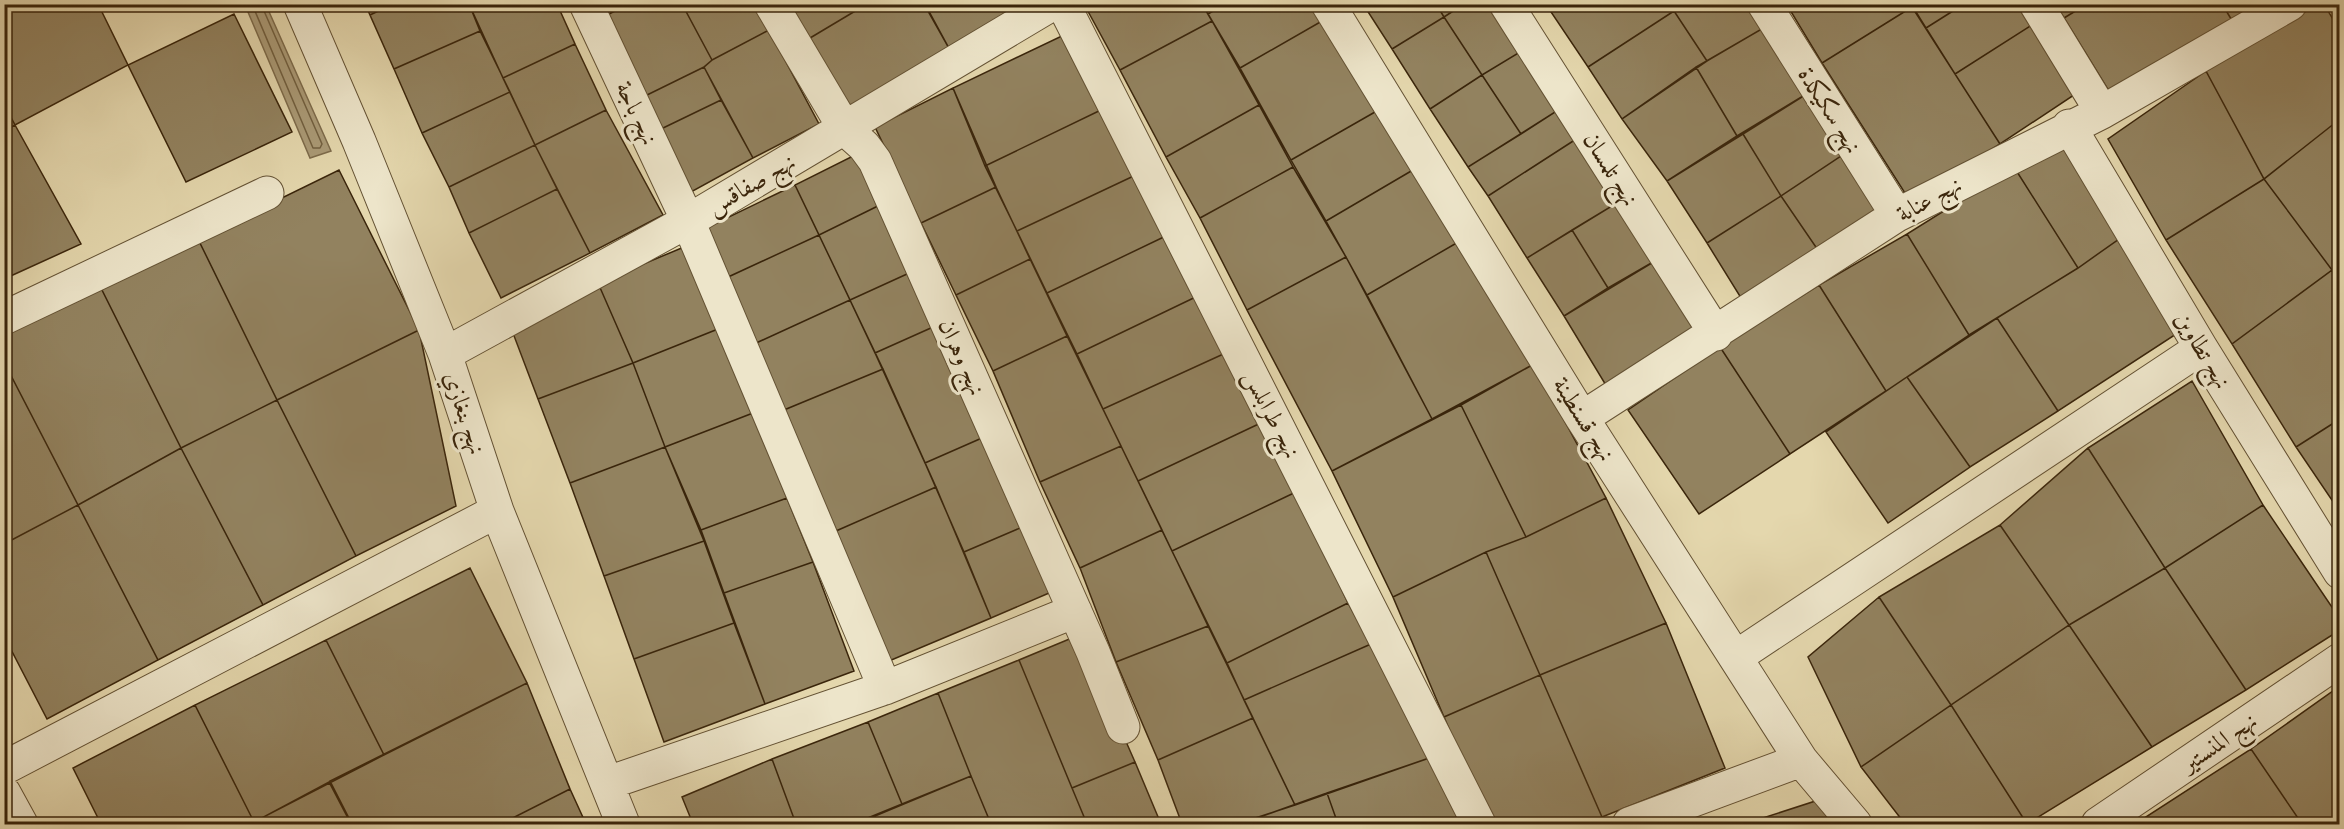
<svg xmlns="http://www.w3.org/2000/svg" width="2344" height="829" font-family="'Gentium Book Plus',Amiri,serif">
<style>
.water{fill:#aa9a76;stroke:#7d6b4b;stroke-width:1.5}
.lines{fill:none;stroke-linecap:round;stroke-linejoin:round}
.shore{stroke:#726040;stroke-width:1.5}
.building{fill:#92825f;stroke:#3a250b;stroke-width:1.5}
.minor-casing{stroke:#645234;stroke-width:35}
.minor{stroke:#ede5ca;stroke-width:33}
.labels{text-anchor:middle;stroke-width:6;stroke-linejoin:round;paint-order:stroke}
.street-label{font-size:24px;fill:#3a250b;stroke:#ede5ca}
</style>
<rect width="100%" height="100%" fill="#e4d7ad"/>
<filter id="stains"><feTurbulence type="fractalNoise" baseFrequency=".00333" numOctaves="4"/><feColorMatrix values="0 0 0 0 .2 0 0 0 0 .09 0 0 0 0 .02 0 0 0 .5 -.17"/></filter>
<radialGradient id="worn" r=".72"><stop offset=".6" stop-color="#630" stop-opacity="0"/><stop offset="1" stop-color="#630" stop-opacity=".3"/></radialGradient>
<path class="water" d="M245 5H266L331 151 310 158Z"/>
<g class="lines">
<path class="shore" d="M252 4 313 148H320L322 144 261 4"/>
</g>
<path class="building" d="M4 4H98L128 65 15 125 4 104Z
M365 4H393L370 15Z
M393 4H469L480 31 394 69 370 15Z
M469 4H557L575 44 503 78Z
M601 4H628L607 15Z
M629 4H682L712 60 704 67 645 96 607 15Z
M682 4H756L769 30 712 60Z
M783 4H867L805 41Z
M867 4H925L951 52 843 113 805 41Z
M924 4H1025L951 52Z
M1084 4H1202L1212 21 1120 70Z
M1202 4H1225L1208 14Z
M1225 4H1322L1329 17 1240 68 1208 14Z
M1363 4H1436L1444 17 1392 49Z
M1436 4H1464L1444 17Z
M1464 4H1504L1530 46 1482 75 1444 17Z
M1556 4H1670L1674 11 1588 67 1549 9Z
M1683 4H1761L1772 23 1707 61 1674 11Z
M1799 4H1911L1912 7 1822 63 1790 10Z
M1911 4H1964L1926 28Z
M1964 4H2024L2035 23 1955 74 1926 28Z
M2055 4H2087L2064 18Z
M2087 4H2222L2236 27 2110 93 2064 18Z
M2222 4H2273L2236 27Z
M2318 4H2324L2340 31V119L2264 179 2206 71Z
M1912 7 2000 144 1910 201 1822 63Z
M1674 11 1707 61 1622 119 1588 67Z
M234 14 292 132 186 182 128 65Z
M1329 17 1382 108 1291 160 1240 68Z
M1444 17 1482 75 1430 109 1392 49Z
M1212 21 1259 105 1166 157 1120 70Z
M1772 23 1813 90 1737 136 1696 67Z
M2035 23 2080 91 2000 144 1955 74Z
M769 30 819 124 753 158 704 67 712 60Z
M480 31 510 92 422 133 394 69Z
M1066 34 1103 109 985 166 953 88Z
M575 44 606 110 535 145 503 78Z
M1530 46 1566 105 1521 134 1482 75Z
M704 67 721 100 661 129 645 96Z
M1696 67 1737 136 1667 181 1622 119Z
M2206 71 2264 179 2166 240 2108 139Z
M1482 75 1521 134 1468 167 1430 109Z
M953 88 996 187 921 223 875 127Z
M1813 90 1850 150 1781 196 1743 134Z
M510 92 535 145 449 187 422 133Z
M721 100 753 158 691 192 661 129Z
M4 104 15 125 4 131Z
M1259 105 1293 167 1200 218 1166 157Z
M1566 105 1584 134 1488 196 1468 167Z
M1382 108 1418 167 1326 221 1291 160Z
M1103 109 1140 173 1017 231 985 166Z
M606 110 663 215 590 253 535 145Z
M2340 119V265L2332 270 2264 179Z
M15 125 81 244 4 279V131Z
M1584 134 1625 198 1527 258 1488 196Z
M1743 134 1781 196 1707 243 1667 181Z
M2069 136 2129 232 2078 268 2014 167Z
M535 145 557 189 469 233 449 187Z
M1850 150 1891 210 1822 256 1781 196Z
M861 152 886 202 819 235 795 185Z
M1293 167 1346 257 1247 310 1200 218Z
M1418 167 1460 241 1367 295 1326 221Z
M2014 167 2078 268 1969 335 1907 234Z
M339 170 419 330 277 400 198 239Z
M1140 173 1170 234 1047 293 1017 231Z
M2264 179 2332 270 2232 344 2166 240Z
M795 185 819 235 726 278 704 229Z
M996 187 1030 259 956 295 921 223Z
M557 189 590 253 501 298 469 233Z
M1781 196 1822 256 1746 306 1707 243Z
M1625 198 1660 258 1608 288 1572 230Z
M886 202 918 269 850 300 819 235Z
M1572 230 1608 288 1564 316 1527 258Z
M2129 232 2187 327 2058 411 1997 318 2078 268Z
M1170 234 1204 293 1077 354 1047 293Z
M1907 234 1969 335 1886 391 1819 285Z
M819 235 850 300 754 344 726 278Z
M198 239 277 400 181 448 100 286Z
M1460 241 1534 364 1432 419 1367 295Z
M684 247 718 329 633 363 598 283Z
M1346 257 1432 419 1332 471 1247 310Z
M1660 258 1704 330 1607 387 1564 316Z
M1030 259 1067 336 993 371 956 295Z
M918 269 942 323 875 353 850 300Z
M2332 270 2340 282V419L2296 447 2232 344Z
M598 283 633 363 538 399 508 320Z
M1819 285 1886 391 1790 454 1720 347Z
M100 286 181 448 78 505 4 362V332Z
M1204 293 1230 351 1103 409 1077 354Z
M850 300 883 369 784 410 754 344Z
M1997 318 2058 411 1970 467 1907 377Z
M942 323 991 434 925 463 875 353Z
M718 329 753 413 665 447 633 363Z
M419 330 456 506 356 556 277 400Z
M1067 336 1121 446 1040 482 993 371Z
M1720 347 1790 454 1699 514 1628 410Z
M1230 351 1265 421 1138 481 1103 409Z
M4 362 78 505 4 544Z
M633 363 665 447 570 483 538 399Z
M1534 364 1606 498 1526 537 1461 405Z
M883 369 936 487 836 531 784 410Z
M1907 377 1970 467 1888 523 1826 432Z
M2192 381 2263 505 2165 568 2088 448Z
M277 400 356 556 263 605 181 448Z
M1461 405 1526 537 1486 552 1393 597 1332 471Z
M753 413 787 498 701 530 665 447Z
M2340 419V512L2296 447Z
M1265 421 1296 492 1172 551 1138 481Z
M991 434 1027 525 964 552 925 463Z
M1121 446 1162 530 1080 568 1040 482Z
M665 447 704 541 604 576 570 483Z
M181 448 263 605 158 660 78 505Z
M2088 448 2165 568 2069 625 2000 525Z
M936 487 991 618 889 661 836 531Z
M1296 492 1348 603 1227 663 1172 551Z
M787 498 813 562 724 593 701 530Z
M1606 498 1666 623 1540 675 1486 552 1526 537Z
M78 505 158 660 47 719 4 636V544Z
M2263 505 2340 619V630L2246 690 2165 568Z
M1027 525 1056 590 991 618 964 552Z
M2000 525 2069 625 1951 705 1879 597Z
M1162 530 1208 626 1116 662 1080 568Z
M704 541 734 623 634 659 604 576Z
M1486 552 1540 675 1444 717 1393 597Z
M813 562 854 671 765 704 724 593Z
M470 568 527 683 384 755 326 640Z
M2165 568 2246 690 2152 747 2069 625Z
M1879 597 1951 705 1861 767 1808 657Z
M1348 603 1371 644 1244 700 1227 663Z
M734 623 765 704 664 742 634 659Z
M1666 623 1725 768 1602 817 1540 675Z
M2069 625 2152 747 2027 824 1951 705Z
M1208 626 1253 718 1158 760 1116 662Z
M1079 635 1135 762 1072 788 1019 660Z
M326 640 384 755 254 822 195 705Z
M1371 644 1435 756 1295 805 1244 700Z
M1019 660 1072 788 1087 824H991L971 776 938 693Z
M1540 675 1602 817 1582 824H1489L1444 717Z
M527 683 570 789 501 824H352L330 781Z
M2340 686V824H2302L2251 749Z
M938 693 971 776 902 804 868 722Z
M195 705 254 822 249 824H101L73 768Z
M1951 705 2027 824H1905L1861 767Z
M1253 718 1295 805 1237 824H1182L1158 760Z
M868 722 902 804 853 824H796L772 759Z
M2251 749 2302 824H2135Z
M1435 756 1465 824H1338L1327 793Z
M772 759 796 824H693L682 797Z
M1135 762 1161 824H1087L1072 788Z
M971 776 991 824H878L875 816Z
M329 782 351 824H249L254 822Z
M570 789 586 824H501Z
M1327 793 1338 824H1259L1257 818Z
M1831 796 1851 824H1766L1763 818Z
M875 816 878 824H853Z"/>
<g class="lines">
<g class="minor-casing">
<path id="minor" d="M300 4 359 141 445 354 497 511 623 824
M586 4 688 221 885 688
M771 4 845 129 864 146 875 161 1093 652 1123 727
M1063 4 1479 824
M1328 4 1582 418 1801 760 1855 824
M1506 4 1716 334
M1764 4 1897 215
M2036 4 2102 112
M2069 126 2201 348 2340 572
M4 318 267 193
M445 354 688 221 1052 4
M1582 418 1897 215 2102 112 2290 4
M1736 657 2201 348
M4 768 497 511
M608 783 885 688 1075 611
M4 793 21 824
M1629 824 1801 760
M2098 824 2340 660"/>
</g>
<use href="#minor" class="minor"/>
</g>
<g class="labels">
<g class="street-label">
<text transform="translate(1830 110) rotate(58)" y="8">نهج سكيكدة</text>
<text transform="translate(637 113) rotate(65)" y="8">نهج باجة</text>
<text transform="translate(1611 169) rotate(58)" y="8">نهج تلمسان</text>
<text transform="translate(751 184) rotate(-30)" y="8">نهج صفاقس</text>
<text transform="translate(1929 199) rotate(-28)" y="8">نهج عنابة</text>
<text transform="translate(2203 350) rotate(59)" y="8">نهج تطاوين</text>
<text transform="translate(962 357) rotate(66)" y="8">نهج وهران</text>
<text transform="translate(465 413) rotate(72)" y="8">نهج بنغازي</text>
<text transform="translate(1272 414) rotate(63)" y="8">نهج طرابلس</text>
<text transform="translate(1584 419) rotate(58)" y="8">نهج قسنطينة</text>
<text transform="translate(2219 742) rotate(-34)" y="8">نهج المنستير</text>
</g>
</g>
<rect width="2344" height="829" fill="none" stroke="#e4d7ad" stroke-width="24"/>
<rect x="6" y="6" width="2332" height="817" fill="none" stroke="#3a250b" stroke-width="3"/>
<rect x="12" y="12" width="2320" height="805" fill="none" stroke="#3a250b" stroke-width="1.5"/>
<rect width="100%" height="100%" filter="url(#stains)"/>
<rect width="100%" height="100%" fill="url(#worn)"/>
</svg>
